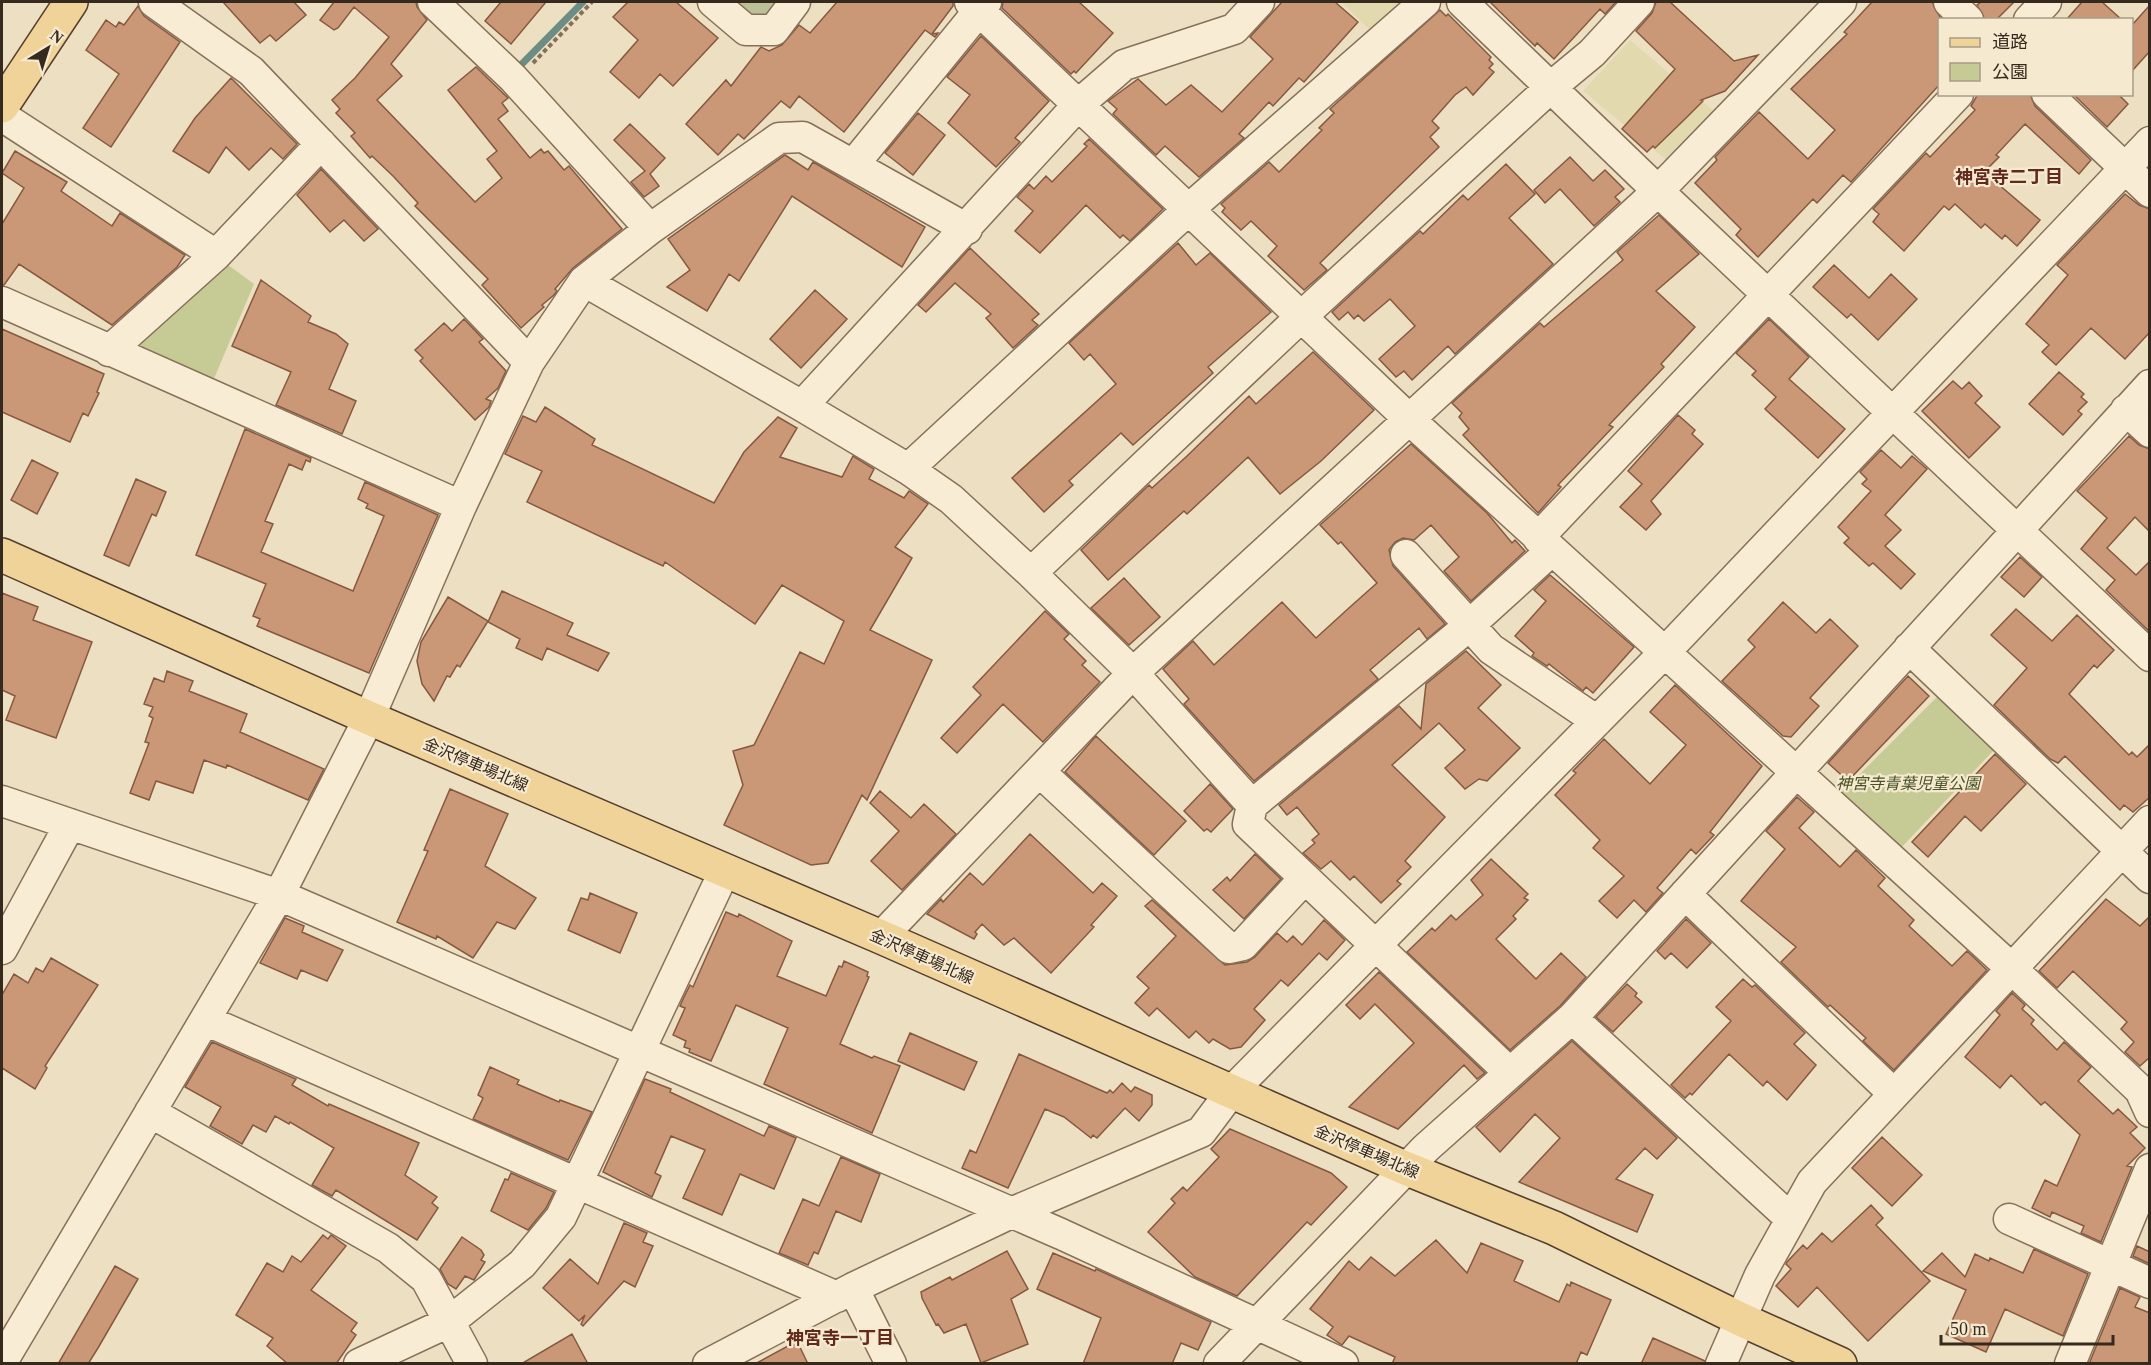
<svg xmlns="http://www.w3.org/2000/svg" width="2151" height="1365" font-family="'Times New Roman','Noto Sans JP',serif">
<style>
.farmland{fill:#e3d9af}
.green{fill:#c6cb95}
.cemetery{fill:#bbc095}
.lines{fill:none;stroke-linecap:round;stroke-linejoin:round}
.stream{stroke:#6b8d84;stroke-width:7}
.building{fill:#cb9877;stroke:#85593f;stroke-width:1.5}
.minor-casing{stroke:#867059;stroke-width:33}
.major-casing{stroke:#543e2d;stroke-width:36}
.path{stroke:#867059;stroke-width:4;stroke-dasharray:4.5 3;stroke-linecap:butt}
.minor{stroke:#f8edd4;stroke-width:30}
.major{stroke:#f0d399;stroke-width:33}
.labels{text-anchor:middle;stroke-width:4.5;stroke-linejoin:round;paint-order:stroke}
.street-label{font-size:16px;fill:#36291d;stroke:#f5e9d0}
.park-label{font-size:16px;font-style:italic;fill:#485224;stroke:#f5e9d0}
.neighbourhood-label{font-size:18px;font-weight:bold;fill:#622a1d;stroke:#f5e9d0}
</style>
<rect width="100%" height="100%" fill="#eddfc1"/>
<path class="farmland" d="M1341 2H1404L1371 31Z
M1630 40 1716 113 1671 164 1583 91Z"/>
<path class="green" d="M220 259 254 284 210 388 120 349Z
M1937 697 1994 750 1899 850 1840 794Z"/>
<path class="cemetery" d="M724 2H785L769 22 747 23Z"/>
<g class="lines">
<path class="stream" d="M515 71 583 2"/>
</g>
<path class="building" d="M223 2H294L306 15 276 41 270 35 260 43Z
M334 2H416L417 7 427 20 391 64 402 76 377 100 475 202 502 178 487 159 497 151 448 90 476 67 508 98 502 103 508 111 498 119 530 158 541 149 544 153 548 151 564 170 569 166 622 229 573 268 555 289 557 291 554 295 542 305 544 307 521 328 482 285 488 279 415 206 418 203 393 176 372 156 370 158 351 136 355 133 336 113 340 109 332 100 355 78 389 37 354 7 338 28 334 30 320 20Z
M501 2H546L511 44 485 21Z
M628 2H676L718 38 673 86 660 74 639 98 610 72 638 40 613 17Z
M837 2H953V6L932 34 938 33 935 37 925 30 844 132 799 96 790 108 781 101 744 139 738 134 718 155 686 124 726 80 731 86 761 47 769 51 782 45 799 25 810 33Z
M1003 2H1079L1113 33 1076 73 1074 71 1071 74 1002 8Z
M1282 2H1335L1358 22 1304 82 1299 78 1273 106 1269 102 1239 134 1244 138 1199 177 1165 146 1156 155 1113 114 1117 109 1108 101 1138 79 1166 105 1191 85 1222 112 1273 59 1250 37Z
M1490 2H1616L1605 14 1600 9 1554 59 1537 43 1535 46Z
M1656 2H1670L1734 61 1758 55 1725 91 1701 100 1703 101 1685 119 1655 148 1653 146 1647 152 1622 129 1675 69 1636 31 1652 13Z
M1872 2H1932L1940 17V84L1851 182 1843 175 1817 203 1813 199 1758 257 1736 235 1741 229 1695 183 1717 160 1715 157 1759 112 1808 159 1835 130 1791 89 1847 34 1844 32Z
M1981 2H2014L1996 20H1985L1977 5Z
M2082 2H2102L2122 20H2066Z
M2150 5V51L2132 71V25Z
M138 6 144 16 180 42 111 147 83 128 119 74 86 50 106 20 116 27 119 22 124 25Z
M1440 10 1446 16 1448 14 1491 57 1489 60 1493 64 1489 68 1494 72 1473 95 1466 87 1455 95 1432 121 1439 128 1430 137 1439 147 1320 263 1327 270 1304 290 1268 256 1277 246 1251 221 1241 230 1222 212 1225 208 1221 204 1269 162 1279 172 1322 130 1319 128 1334 113 1330 109Z
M981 36 1049 101 1015 138 1020 142 996 167 948 123 970 95 947 77Z
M231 78 297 144 283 159 271 148 249 170 226 147 209 173 173 151 195 118Z
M1978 94H2030L2035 106 2091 160 2079 174 2025 124 1996 155 1999 157 1984 172 2040 220 2017 246 2005 235 2002 239 1985 224 1981 228 1955 204 1949 210 1944 206 1904 251 1873 222 1879 214 1873 209 1926 153 1930 157 1975 110 1971 106Z
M2073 94H2118L2128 104 2107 127Z
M918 113 945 135 913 175 885 153Z
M630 124 665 158 650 174 659 186 644 197 631 182 645 171 614 140Z
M1089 139 1163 209 1130 241 1123 235 1120 238 1086 205 1040 253 1015 231 1033 211 1017 197 1029 184 1034 189 1046 176 1052 182 1087 146 1084 144Z
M15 151 67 182 61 191 112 226 120 213 185 255 177 267 112 325 19 264 4 285H2V224L24 188 2 173Z
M785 155 808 170 813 162 925 227 902 267 792 196 739 281 729 274 707 311 667 287 690 270 668 239Z
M1570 157 1593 181 1605 170 1624 189 1615 197 1620 202 1594 226 1560 189 1545 203 1534 190Z
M1506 164 1535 194 1509 218 1553 264 1455 354 1448 346 1412 380 1404 371 1396 377 1379 359 1415 326 1390 299 1364 321 1358 315 1354 319 1348 312 1339 320 1332 312 1420 231 1423 234 1463 195 1468 200Z
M321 169 378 229 364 241 344 220 330 232 297 195Z
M2125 194 2139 205 2150 209V332L2125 359 2091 328 2056 365 2042 352 2049 345 2026 324 2068 275 2057 265Z
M1659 215 1699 254 1656 291 1695 327 1661 364 1664 367 1609 425 1613 427 1558 485 1561 487 1538 513 1463 435 1469 429 1459 417 1462 413 1452 403 1540 323 1544 327 1623 260 1617 252Z
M1178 243 1196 265 1210 253 1271 312 1208 367 1213 373 1133 445 1121 433 1069 481 1073 485 1044 512 1012 478 1116 384 1090 354 1084 360 1069 343Z
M970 248 1039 314 1032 320 1038 325 1013 348 986 318 991 314 955 283 926 312 918 305Z
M1834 265 1869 298 1891 274 1917 299 1878 340 1851 314 1847 318 1813 287Z
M261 280 311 316 308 322 336 334 348 344 329 389 356 401 342 434 276 405 291 372 232 346Z
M815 290 847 319 801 368 770 339Z
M464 319 483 339 479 342 506 371 498 388 486 399 491 401 489 407 475 420 420 361 423 358 415 350 444 323 452 331Z
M1769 319 1809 357 1789 379 1845 429 1818 458 1765 409 1776 397 1752 375 1756 371 1736 353Z
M2 329 104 374 97 392 99 393 88 416 83 413 70 442 2 412Z
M1313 352 1374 410 1321 461 1280 494 1248 457 1187 514 1184 511 1108 580 1081 550 1149 485 1152 488 1187 456 1249 396 1256 404Z
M2059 372 2084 394 2081 397 2087 402 2078 411 2082 414 2063 435 2029 404Z
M1953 381 1962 389 1969 382 1982 396 1975 403 2000 427 1969 458 1922 411Z
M545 407 595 439 592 445 714 503 744 452 778 417 797 428 780 457 842 477 853 456 874 469 869 479 904 498 909 491 928 504 895 547 912 558 870 630 932 660 867 800 862 795 828 863 811 865 724 825 743 785 733 751 754 745 800 652 824 664 844 621 782 585 755 624 665 562 663 566 527 502 542 471 505 454 523 416 536 422Z
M1678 415 1695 430 1692 434 1703 444 1651 501 1661 514 1646 530 1620 507 1642 484 1628 471Z
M245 429 311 458 310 462 306 460 302 470 289 464 265 521 273 524 261 552 353 591 384 516 366 508 368 504 358 499 365 482 438 515 369 673 257 626 260 619 253 616 266 584 196 555Z
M2129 436 2139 445 2150 449V532L2135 517 2107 548 2136 575 2150 561V632L2106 590 2115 580 2081 549 2107 518 2077 491Z
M1411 444 1487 513 1512 543 1515 540 1525 551 1471 601 1444 571 1459 557 1431 525 1414 540 1403 538 1395 542 1389 550 1393 566 1445 624 1427 639 1419 628 1370 670 1378 679 1254 781 1184 704 1189 699 1163 669 1193 641 1214 665 1282 602 1316 638 1350 607 1377 583 1341 542 1338 544 1320 525Z
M1881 450 1901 468 1912 456 1927 469 1885 515 1901 530 1885 546 1915 574 1901 589 1873 563 1869 566 1844 543 1849 538 1838 527 1871 491 1862 484 1867 479 1860 472Z
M32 460 58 473 37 514 11 500Z
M136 479 166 492 156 516 152 514 129 566 104 555Z
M2020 557 2042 577 2024 597 2001 577Z
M1550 575 1634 647 1593 693 1586 687 1583 691 1549 664 1547 666 1532 656 1534 653 1515 636 1546 601 1534 590Z
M1124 578 1160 617 1129 645 1091 608Z
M502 591 573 623 567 635 609 653 598 671 547 648 542 660 516 648 520 639 488 622Z
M2 593 38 607 33 620 92 642 56 738 6 720 15 696 2 690Z
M448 597 488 621 460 667 457 665 450 677 447 676 434 701 422 684 417 661 421 642Z
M1783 602 1816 633 1830 619 1858 646 1810 698 1819 706 1791 737 1783 736 1722 681 1755 647 1748 640Z
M2016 609 2052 641 2077 615 2114 650 2097 668 2094 665 2069 694 2129 755 2132 752 2137 757 2150 744V797L2133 812 2124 805 2120 810 2065 756 2058 763 2050 759 1994 705 2027 668 1991 635Z
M1045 611 1069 634 1064 639 1086 661 1082 665 1100 682 1043 742 1003 704 957 753 941 738 981 695 973 687Z
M1466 651 1501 685 1478 708 1520 748 1487 781 1479 779 1465 789 1445 768 1465 750 1439 723 1392 765 1445 817 1405 861 1411 867 1397 881 1401 884 1381 903 1354 876 1350 880 1331 861 1321 869 1303 853 1315 843 1312 840 1319 834 1297 807 1287 815 1279 805 1399 706 1421 729 1426 684Z
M167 671 193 681 189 691 247 714 240 732 324 769 308 800 227 765 226 768 204 760 193 793 156 781 149 800 130 793 149 743 145 742 153 718 149 716 153 707 144 704 154 678 164 682Z
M1908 676 1929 696 1848 781 1828 763Z
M1675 685 1762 766 1710 832 1714 835 1696 854 1691 849 1657 888 1663 893 1646 912 1634 900 1617 918 1599 901 1624 876 1593 848 1600 840 1555 795 1576 773 1573 771 1604 739 1650 784 1686 745 1650 712Z
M1096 736 1186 821 1154 855 1065 772Z
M1995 754 2026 784 1981 831 1965 816 1928 857 1912 842Z
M1210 784 1233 809 1211 832 1207 829 1204 831 1184 811Z
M450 789 508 814 485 866 536 898 515 929 497 922 473 958 437 936 436 939 397 922 428 851 424 850Z
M880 791 911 818 924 804 956 834 902 890 871 861 899 831 870 803Z
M1797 797 1814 812 1799 828 1840 867 1856 850 1885 878 1878 886 1914 920 1909 926 1952 966 1967 951 1987 970 1894 1070 1863 1041 1866 1038 1830 1005 1828 1007 1781 962 1796 947 1741 901 1785 849 1766 831Z
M1030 834 1093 893 1102 883 1117 896 1091 925 1094 927 1051 973 1014 938 1004 945 982 924 975 932 977 934 974 939 927 914 941 899 943 902 970 873 983 885Z
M1255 854 1281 879 1244 919 1213 890 1227 877 1230 881Z
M1491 859 1528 894 1524 898 1528 900 1513 916 1516 919 1496 939 1536 979 1561 953 1586 977 1560 1006 1510 1050 1407 952 1432 928 1435 931 1451 915 1456 920 1483 895 1471 880Z
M590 893 637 913 620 953 568 930 581 898 588 900Z
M2106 899 2140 926 2150 916V1057L2140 1066 2125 1052 2134 1042 2121 1029 2127 1022 2073 971 2057 988 2039 971Z
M1152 900 1225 965 1247 962 1255 957 1277 933 1287 942 1293 936 1302 945 1324 920 1345 940 1327 960 1319 953 1288 986 1281 980 1254 1009 1265 1020 1241 1047 1230 1049 1213 1039 1209 1043 1196 1031 1189 1038 1157 1008 1149 1016 1135 1003 1149 988 1137 977 1176 936 1145 906Z
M726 912 738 917 739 914 792 941 777 976 826 996 839 966 842 967 844 961 868 972 867 976 869 977 840 1044 872 1058 874 1056 900 1066 872 1133 764 1084 788 1028 736 1005 711 1061 689 1052 690 1049 684 1047 686 1041 673 1035 685 1008 680 1006 684 997 690 985 693 987Z
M285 918 304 926 302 932 343 950 327 981 301 970 297 979 260 963Z
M1686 919 1711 943 1687 968 1671 953 1665 959 1657 951Z
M51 958 98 985 45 1066 47 1068 35 1089 2 1068V995L14 974 28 983 36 968 43 972Z
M1379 972 1485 1073 1477 1079 1464 1065 1398 1129 1349 1107 1414 1043 1375 1004 1360 1019 1346 1005Z
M1743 979 1752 987 1755 985 1805 1033 1794 1044 1816 1065 1787 1100 1767 1081 1763 1086 1729 1054 1692 1095 1690 1093 1685 1098 1671 1085 1731 1021 1716 1007Z
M1627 984 1637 993 1635 996 1642 1002 1613 1032 1596 1017Z
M2012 993 2025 1005 2022 1009 2034 1020 2031 1024 2057 1050 2064 1042 2091 1067 2078 1081 2113 1114 2118 1109 2137 1127 2130 1133 2145 1148 2127 1166 2132 1167 2101 1242 2081 1233 2084 1226 2052 1212 2050 1217 2032 1208 2045 1180 2057 1186 2080 1135 2045 1102 2041 1105 2011 1075 2000 1088 1965 1057 2000 1015 1996 1011Z
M910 1033 977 1062 964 1090 898 1061Z
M1572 1041 1677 1138 1657 1159 1645 1148 1616 1179 1653 1195 1637 1232 1519 1182 1560 1138 1535 1114 1500 1152 1476 1127Z
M212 1042 296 1079 292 1085 328 1106 329 1104 419 1143 405 1175 437 1197 432 1203 438 1208 417 1240 336 1190 332 1196 312 1185 334 1148 290 1122 289 1124 275 1116 266 1132 253 1125 242 1144 210 1126 221 1107 185 1087Z
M1019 1054 1107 1093 1110 1090 1113 1093 1122 1083 1131 1092 1135 1087 1152 1095V1105L1139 1121 1125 1108 1097 1138 1093 1135 1091 1138 1064 1117 1045 1109 1008 1188 962 1168 970 1150 976 1153Z
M490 1067 519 1080 517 1084 559 1102 560 1100 592 1112 568 1160 473 1119 483 1098 478 1095Z
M645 1079 671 1089 670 1092 764 1136 769 1126 796 1138 774 1189 740 1174 722 1215 683 1198 705 1150 671 1136 655 1173 661 1176 652 1197 603 1172Z
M1230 1129 1331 1173 1347 1187 1311 1225 1307 1222 1237 1296 1195 1277 1148 1232 1175 1203 1171 1199 1183 1187 1187 1191 1219 1157 1211 1149Z
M1882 1137 1922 1175 1892 1206 1852 1168Z
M841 1157 880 1174 861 1222 836 1211 818 1254 814 1252 808 1265 779 1253 803 1199 819 1206Z
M511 1173 554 1192 546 1208 528 1230 491 1211 505 1179 508 1180Z
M1871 1205 1883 1218 1876 1225 1930 1281 1868 1341 1817 1287 1798 1307 1776 1286 1791 1269 1786 1264 1787 1262 1803 1245 1807 1249 1822 1233 1832 1242Z
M624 1223 647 1233 643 1242 653 1246 635 1287 624 1281 583 1326 581 1324 585 1315 579 1321 543 1288 570 1259 598 1284Z
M323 1235 328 1239 331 1235 346 1246 311 1290 357 1323 351 1331 356 1335 336 1364H288L267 1346 273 1338 236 1315 267 1263 283 1272 292 1256 301 1262Z
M462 1237 481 1250 484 1255 481 1260 485 1262 474 1280 465 1276 456 1289 448 1284 440 1269Z
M1436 1240 1467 1273 1481 1243 1523 1261 1514 1281 1559 1302 1567 1284 1570 1286 1571 1282 1611 1300 1587 1355 1581 1352 1576 1364H1392L1395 1357 1349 1336 1342 1345 1327 1335 1333 1327 1310 1309 1349 1261 1359 1270 1371 1257 1395 1276Z
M2137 1246 2150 1252V1264L2133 1256Z
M2034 1249 2088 1274 2063 1336 2005 1309 1986 1352 1946 1334 1966 1290 1923 1271 1942 1253 1965 1277 1975 1254 1989 1261 1990 1258 2023 1273Z
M1007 1251 1028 1289 1011 1299 1028 1344 981 1363 966 1324 944 1333 938 1324 936 1325 922 1298 921 1292 950 1277 952 1280Z
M1053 1253 1095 1271 1096 1269 1211 1322 1198 1350 1181 1343 1172 1364H1083L1101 1318 1037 1289Z
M115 1266 138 1279 98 1348 88 1364H58Z
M2120 1288 2140 1297 2135 1307 2150 1313V1364H2089Z
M572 1334 588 1364H521Z
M1653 1338 1705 1361 1704 1364H1641Z
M797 1341 808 1364H755Z"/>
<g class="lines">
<g class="minor-casing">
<path id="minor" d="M154 2 251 71 529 362
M713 2 746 30H774L795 2
M970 2 1410 420 2011 968 2140 1090 2150 1112
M1462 2 1658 191 2150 656
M1949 2 1968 20
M2029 20 2046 2
M2047 94 2150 192
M2 116 216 255 109 351
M854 164 986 2
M650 229 779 138 803 137 967 229
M216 255 321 144
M584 281 802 406 908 469 951 499 1031 573 1133 673 1252 805 1248 824 1510 1073
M2 302 461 506
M802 406 1079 104 1124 65 1234 29 1259 2
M2126 410 2150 432
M908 469 1189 209 1425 2
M1538 538 1958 94
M1406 555 1491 649 1597 721
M1031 573 1302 316 1551 87 1592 53 1639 2
M1909 648 2150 878
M1040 772 1229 948 1243 945 1305 878
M2 801 279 895 1061 1234 1343 1364
M1252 805 1464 630 1552 550
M1685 894 1894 1094
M881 937 1133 673 1658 191 1841 2
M2 949 70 824
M1572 1018 1791 1219
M205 1020 837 1297
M150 1112 388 1248 426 1279 472 1364
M2009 1219 2150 1283
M853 1288 891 1364
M2 1362 279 895 369 718 461 506 529 362 584 281 650 229 513 78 433 2
M359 1364 449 1322 522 1264 561 1217 724 872
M708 1364 853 1288 1011 1213 1201 1132 1231 1092 1664 653 2150 142
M1219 1364 1426 1148 1572 1018 2150 385
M1721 1364 1760 1275 1812 1182 2150 821
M2070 1364 2150 1169"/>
</g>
<g class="major-casing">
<path id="major" d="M2 106 71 2
M2 555 369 718 881 937 1405 1168 1554 1228 1740 1319 1840 1364"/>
</g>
<path class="path" d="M533 63 592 2"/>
<use href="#minor" class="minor"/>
<use href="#major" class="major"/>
</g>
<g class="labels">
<g class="street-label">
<text transform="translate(476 764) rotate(23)" y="6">金沢停車場北線</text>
<text transform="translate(922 956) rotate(24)" y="6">金沢停車場北線</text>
<text transform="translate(1367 1151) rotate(23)" y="6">金沢停車場北線</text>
</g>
<g class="park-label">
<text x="1908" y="789">神宮寺青葉児童公園</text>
</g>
<g class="neighbourhood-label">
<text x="2009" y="183">神宮寺二丁目</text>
<text x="840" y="1344">神宮寺一丁目</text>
</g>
</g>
<rect width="2151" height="1365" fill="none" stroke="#36291d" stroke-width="6"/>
<rect x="1938" y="18" width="195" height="78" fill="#f5e9d0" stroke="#a99c88" stroke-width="1.5"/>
<rect x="1950" y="38" width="30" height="9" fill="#f0d399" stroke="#a99c88" stroke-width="1.5"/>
<text x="1992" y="48" font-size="18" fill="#36291d">道路</text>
<rect x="1950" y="63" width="30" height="18" fill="#c6cb95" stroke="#a99c88" stroke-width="1.5"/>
<text x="1992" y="78" font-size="18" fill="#36291d">公園</text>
<g transform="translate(48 48) rotate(38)" stroke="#f5e9d0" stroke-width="4.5" paint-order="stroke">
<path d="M0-4.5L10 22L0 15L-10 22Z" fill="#36291d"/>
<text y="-9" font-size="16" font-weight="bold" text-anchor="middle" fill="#36291d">N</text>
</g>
<path d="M1941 1335v9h172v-9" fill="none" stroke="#36291d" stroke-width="3"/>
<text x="1950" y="1335" font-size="18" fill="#36291d" stroke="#f5e9d0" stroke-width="4.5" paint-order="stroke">50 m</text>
</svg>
